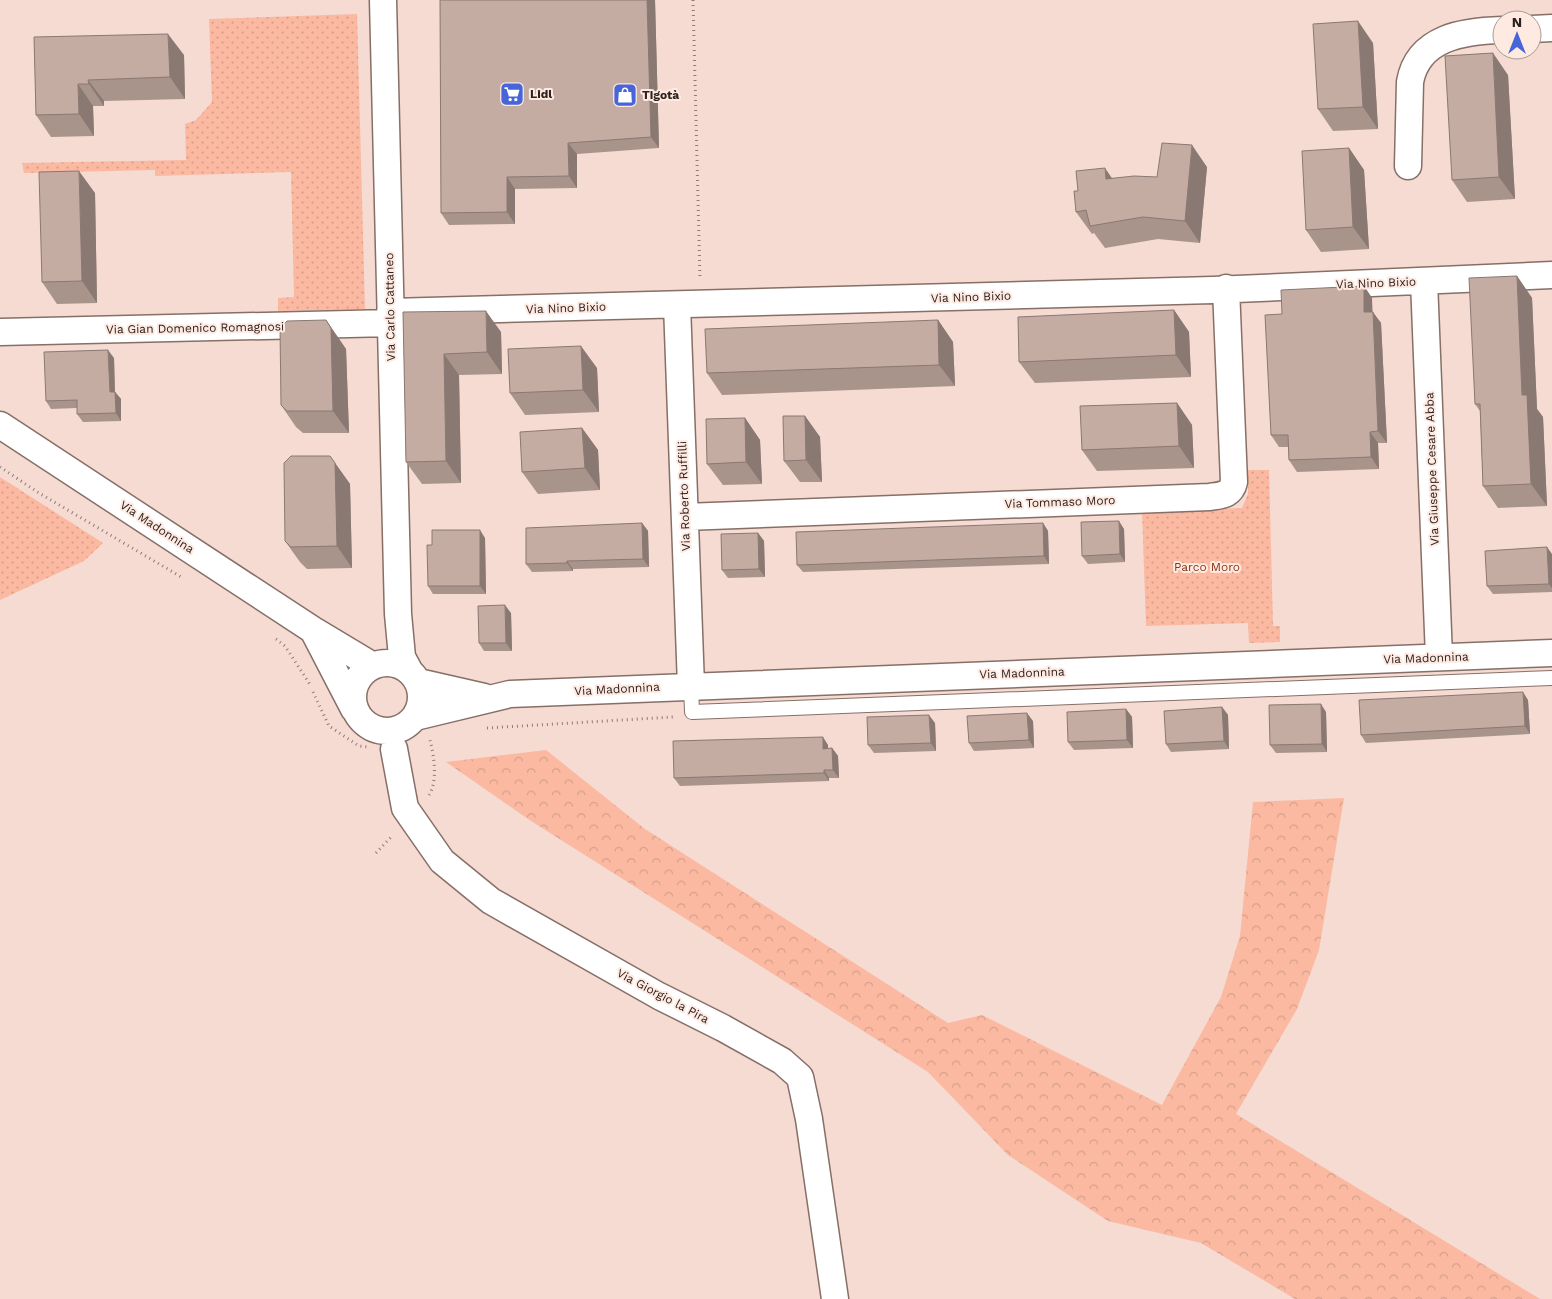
<svg xmlns="http://www.w3.org/2000/svg" width="1552" height="1299" font-family="'Work Sans',sans-serif">
<style>
.grass{fill:url(#grass-dots)}
.forest{fill:url(#forest-crowns)}
.lines{fill:none;stroke-linecap:round;stroke-linejoin:round}
.lane-casing{stroke:#866f67;stroke-width:16}
.street-casing{stroke:#866f67;stroke-width:29}
.path{stroke:#8e7c76;stroke-width:3;stroke-dasharray:1 4;stroke-linecap:butt}
.lane{stroke:#fff;stroke-width:14}
.street{stroke:#fff;stroke-width:26}
.wall{fill:#a9948c}
.shaded-wall{fill:#8a7872}
.building{fill:#c5aca3;stroke:#8a7872}
.labels{text-anchor:middle;stroke-width:4;stroke-linejoin:round;paint-order:stroke}
.poi-label{font-size:12px;font-weight:bold;fill:#2c221f;stroke:#ffeae2;text-anchor:start}
.street-label{font-size:12px;fill:#2c221f;stroke:#ffeae2}
.park-label{font-size:12px;fill:#843312;stroke:#ffeae2}
</style>
<defs>
<pattern id="grass-dots" width="8" height="8" patternUnits="userSpaceOnUse" patternTransform="scale(1.25)"><rect width="8" height="8" fill="#fbb9a1"/><path d="M2 2h.1M6 6h.1" fill="none" stroke="#d79f8a" stroke-width="1.8" stroke-linecap="round"/></pattern>
<pattern id="forest-crowns" width="20" height="18" patternUnits="userSpaceOnUse" patternTransform="scale(1.25)"><rect width="20" height="18" fill="#fbb9a1"/><path d="M2 6a3 3 0 1 1 6 0M12 15a3 3 0 1 1 6 0" fill="none" stroke="#d79f8a"/></pattern>
</defs>
<rect width="100%" height="100%" fill="#f5dbd2"/>
<path class="grass" d="M357 14 365 309 278 311V298L294 297 291 172 155 176V170L24 173 22 163 186 160 185 124 196 120 212 102 209 19Z
M1248 470H1269L1273 626H1280V642L1249 643 1248 623 1146 626 1142 511 1242 508 1248 494Z
M0 477 103 543 84 561 0 600Z"/>
<path class="forest" d="M546 750 645 829 948 1023 982 1015 1162 1105 1221 997 1240 936 1253 802 1344 798 1319 950 1297 1009 1236 1114 1540 1299H1295L1201 1243 1108 1221 1008 1155 928 1072 531 821 446 762Z"/>
<g class="lines">
<g class="lane-casing">
<path id="lane" d="M691 686 692 712 1552 678"/>
</g>
<g class="street-casing">
<path id="street" d="M383 0 398 614 402 657 410 672
M1532 29 1552 28
M1408 166 1410 82C1418 37 1464 31 1502 30
M1424 281 1439 657
M677 305 691 686
M390 312 1213 290 1552 275
M0 332 391 323
M0 425 313 630 373 666
M685 517 1210 497C1222 495 1231 495 1234 482L1226 288
M313 630 354 709
M353 697a34 34 0 1 1 68 0a34 34 0 1 1-68 0Z
M418 682 484 697
M415 717 510 694 1552 653
M394 749 405 808 442 861 491 901 659 996 723 1028 782 1061 800 1077 809 1119 835 1299"/>
</g>
<path class="path" d="M693 0 700 279
M0 467 39 493 183 578
M276 639 285 646 311 686
M313 692 329 726 359 746 369 747
M487 728 673 717
M429 795C438 781 434 756 430 740
M376 853 393 835"/>
<use href="#lane" class="lane"/>
<use href="#street" class="street"/>
</g>
<path class="wall" d="M440 0H655L659 148 577 154V188L515 189V224L449 225 441 213Z
M34 37 184 55 185 99 104 101V106H93L94 136 51 137 36 115Z
M1373 43 1378 129 1333 131 1318 109Z
M1508 75 1515 199 1467 202 1452 180Z
M1349 148 1364 170 1369 249 1321 252 1306 230Z
M1207 167 1200 243 1158 239 1105 248 1094 233 1092 234 1076 212 1078 191 1112 178 1157 177Z
M95 193 97 303 57 304 42 282Z
M1517 276 1532 298 1537 409 1543 417 1547 506 1498 508 1483 486 1480 411 1475 404Z
M1364 286 1372 298V312L1381 323 1387 443H1378L1379 469 1297 472 1289 460 1288 447H1279L1271 435 1282 314Z
M1174 310 1189 332 1191 377 1035 383 1019 362Z
M403 312 501 332 502 374 459 375 461 483 422 484 406 462Z
M326 320 346 349 349 433H303L296 427 281 405Z
M938 320 953 342 955 386 722 395 707 373Z
M114 358 115 392 121 399V421L83 422 77 414V408L51 409 46 401Z
M597 368 599 412 525 415 510 393Z
M1177 403 1192 425 1194 468 1097 471 1082 450Z
M805 416 820 437 822 482H800L784 461Z
M745 418 760 440 762 484 723 485 707 464Z
M582 428 598 450 600 490 538 494 522 472Z
M330 456 350 484 352 568 307 569 300 562 285 541Z
M642 523 648 531 649 567 573 569V571L532 572 526 564Z
M1043 523 1048 531 1049 564 803 572 797 565Z
M1124 529 1125 562 1088 564 1082 556Z
M758 533 764 541 765 577 728 578 722 570Z
M485 538 486 594H433L428 586 432 545Z
M1552 554V592L1493 594 1487 586Z
M511 613 512 651H484L479 643Z
M1528 700 1530 734 1366 743 1361 735Z
M1222 707 1228 715 1229 749 1171 752 1166 744Z
M1126 709 1132 717 1133 748 1074 750 1068 742Z
M1326 712 1327 752 1276 753 1270 745Z
M1033 721 1034 748 974 751 969 743Z
M935 723 936 751 874 753 868 745Z
M828 745V748H832L838 756 839 778H829V781L680 786 674 778Z"/>
<path class="shaded-wall" d="M647 0H655L659 148 651 137Z
M1358 21 1373 43 1378 129 1363 107Z
M168 34 184 55 185 99 170 77Z
M1493 53 1508 75 1515 199 1499 177Z
M88 80 104 101V106L89 84Z
M78 84 93 106 94 136 79 114Z
M568 143 577 154V188L569 176Z
M1192 145 1207 167 1200 243 1185 221Z
M1349 148 1364 170 1369 249 1353 227Z
M1105 168 1120 190 1106 179Z
M79 171 95 193 97 303 82 281Z
M507 177 515 189V224L507 212Z
M1517 276 1532 298 1537 409 1543 417 1547 506 1531 484 1522 395Z
M1364 286 1372 298 1373 324 1364 312Z
M1174 310 1189 332 1191 377 1176 355Z
M486 311 501 332 502 374 487 352Z
M1373 312 1381 323 1387 443 1378 431Z
M326 320 346 349 349 433 333 411Z
M938 320 953 342 955 386 939 365Z
M581 346 597 368 599 412 583 390Z
M108 350 114 358 115 400 110 392Z
M444 354 459 375 461 483 446 461Z
M115 392 121 399V421L116 413Z
M1177 403 1192 425 1194 468 1179 446Z
M805 416 820 437 822 482 806 460Z
M745 418 760 440 762 484 746 462Z
M582 428 598 450 600 490 585 468Z
M1370 432 1378 443 1379 469 1371 457Z
M330 456 350 484 352 568 337 546Z
M1119 521 1124 529 1125 562 1120 554Z
M642 523 648 531 649 567 643 559Z
M1043 523 1048 531 1049 564 1044 556Z
M480 530 485 538 486 594 480 586Z
M758 533 764 541 765 577 759 569Z
M1547 547 1552 554V588L1549 584Z
M567 561 573 569V571L567 563Z
M505 605 511 613 512 651 506 643Z
M1523 692 1528 700 1530 734 1525 726Z
M1321 704 1326 712 1327 752 1322 744Z
M1222 707 1228 715 1229 749 1224 741Z
M1126 709 1132 717 1133 748 1127 740Z
M1027 713 1033 721 1034 748 1029 740Z
M929 715 935 723 936 751 931 743Z
M823 737 828 745V757L823 749Z
M832 748 838 756 839 778 833 770Z
M824 770 829 778V781L824 773Z"/>
<path class="building" d="M440 0H647L651 137 568 143 569 176 507 177V212L441 213Z
M1358 21 1363 107 1318 109 1313 24Z
M168 34 170 77 88 80 89 84H78L79 114 36 115 34 37Z
M1493 53 1499 177 1452 180 1445 56Z
M1162 143 1192 145 1185 221 1143 217 1090 226 1086 210 1076 212 1074 191H1078L1076 171 1105 168 1106 179 1134 176 1157 177Z
M1349 148 1353 227 1306 230 1302 151Z
M79 171 82 281 42 282 39 172Z
M1517 276 1522 395H1527L1531 484 1483 486 1480 404H1475L1469 278Z
M1364 286V312H1373L1378 431 1370 432 1371 457 1289 460 1288 435H1271L1265 315 1282 314 1281 290Z
M1174 310 1176 355 1019 362 1018 317Z
M486 311 487 352 444 354 446 461 406 462 403 312Z
M326 320 331 328 333 411H287L281 405 280 328 287 321Z
M938 320 939 365 707 373 705 329Z
M581 346 583 390 510 393 508 349Z
M108 350 110 392H115L116 413 77 414V400L46 401 44 352Z
M1177 403 1179 446 1082 450 1080 406Z
M783 416H805L806 460 784 461Z
M745 418 746 462 707 464 706 419Z
M582 428 585 468 522 472 520 432Z
M291 456H330L335 463 337 546 291 547 285 541 284 463Z
M1119 521 1120 554 1082 556 1081 522Z
M642 523 643 559 567 561V563L526 564V528Z
M1043 523 1044 556 797 565 796 532Z
M432 530H480V586H428L427 545H432Z
M758 533 759 569 722 570 721 534Z
M1547 547 1549 584 1487 586 1485 551Z
M505 605 506 643H479L478 606Z
M1523 692 1525 726 1361 735 1359 700Z
M1321 704 1322 744 1270 745 1269 705Z
M1222 707 1224 741 1166 744 1164 711Z
M1126 709 1127 740 1068 742 1067 712Z
M1027 713 1029 740 969 743 967 716Z
M929 715 931 743 868 745 867 717Z
M823 737V749L832 748 833 770H824V773L674 778 673 741Z"/>
<defs>
<g id="supermarket-square" transform="scale(1.25)"><rect x="-9" y="-9" width="18" height="18" rx="4" fill="#4765d8" stroke="#ffeae2"/><path d="M-6-5.5h2.5l.6 2H6L4.5 2H-2.5L-4.4-4H-6ZM-1.5 3.2a1.3 1.3 0 1 0 .1 0ZM3 3.2a1.3 1.3 0 1 0 .1 0Z" fill="#fff"/></g>
<g id="shop-square" transform="scale(1.25)"><rect x="-9" y="-9" width="18" height="18" rx="4" fill="#4765d8" stroke="#ffeae2"/><path d="M-5-2.5h2.3a2.7 3.5 0 0 1 5.4 0H5L5.5 6h-11ZM-1.5-2.5h3a1.5 2.3 0 0 0-3 0Z" fill="#fff"/></g>
</defs>
<g fill-rule="evenodd">
<use href="#supermarket-square" x="512" y="94"/>
<use href="#shop-square" x="625" y="95"/>
</g>
<g class="labels">
<g class="poi-label">
<text x="530" y="98">Lidl</text>
<text x="642" y="99">Tigotà</text>
</g>
<g class="street-label">
<text transform="translate(1376 283) rotate(-2)" y="4">Via Nino Bixio</text>
<text transform="translate(971 297) rotate(-2)" y="4">Via Nino Bixio</text>
<text transform="translate(390 307) rotate(-91)" y="4">Via Carlo Cattaneo</text>
<text transform="translate(566 308) rotate(-2)" y="4">Via Nino Bixio</text>
<text transform="translate(195 328) rotate(-1)" y="4">Via Gian Domenico Romagnosi</text>
<text transform="translate(1432 469) rotate(-92)" y="4">Via Giuseppe Cesare Abba</text>
<text transform="translate(684 496) rotate(-92)" y="4">Via Roberto Ruffilli</text>
<text transform="translate(1060 502) rotate(-2)" y="4">Via Tommaso Moro</text>
<text transform="translate(157 527) rotate(33)" y="4">Via Madonnina</text>
<text transform="translate(1426 658) rotate(-2)" y="4">Via Madonnina</text>
<text transform="translate(1022 673) rotate(-2)" y="4">Via Madonnina</text>
<text transform="translate(617 689) rotate(-3)" y="4">Via Madonnina</text>
<text transform="translate(663 996) rotate(28)" y="4">Via Giorgio la Pira</text>
</g>
<g class="park-label">
<text x="1207" y="571">Parco Moro</text>
</g>
</g>
<g transform="translate(1517 35)"><circle r="24" fill="#ffeae2" stroke="#ab9a94"/>
<path d="M0-4L9 19L0 12L-9 19Z" fill="#4765d8"/>
<text y="-8" font-size="14" font-weight="bold" text-anchor="middle" fill="#2c221f">N</text>
</g>
</svg>
